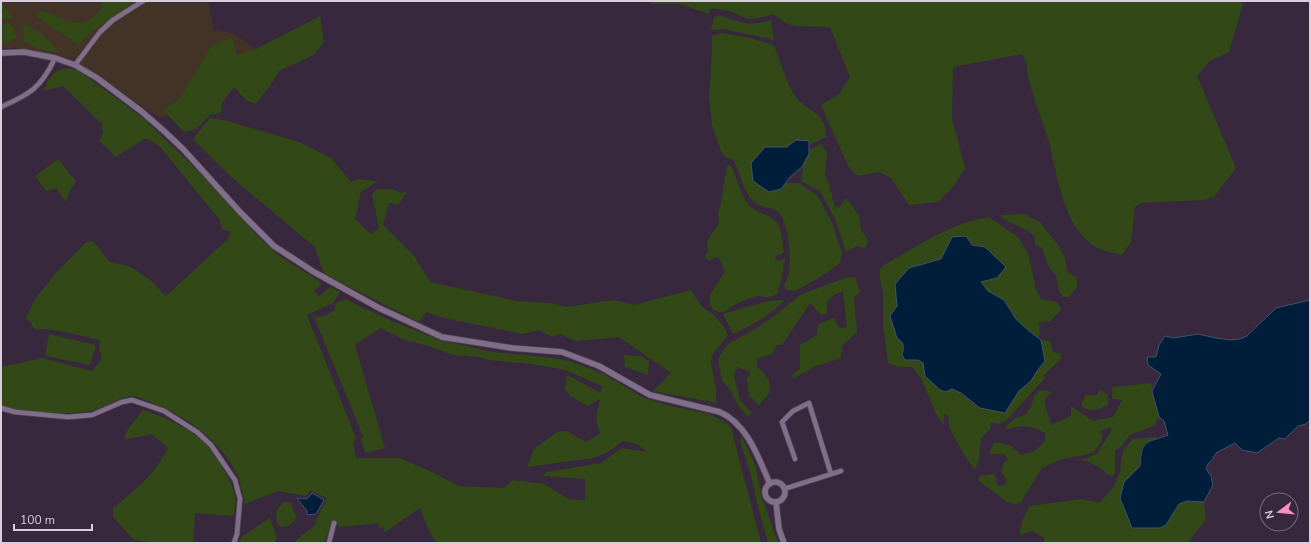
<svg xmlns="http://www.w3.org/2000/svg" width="1311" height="544" font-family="'Nunito Sans',sans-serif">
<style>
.industrial{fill:#423326}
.green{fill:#324817}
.water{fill:#001e3a;stroke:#41536b}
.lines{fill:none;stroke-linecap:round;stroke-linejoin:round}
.minor-casing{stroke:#534558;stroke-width:6}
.tertiary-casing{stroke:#534558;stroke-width:7}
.minor{stroke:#816f89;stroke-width:4.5}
.tertiary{stroke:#816f89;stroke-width:5.5}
</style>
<rect width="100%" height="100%" fill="#37283e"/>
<path class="industrial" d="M1 1H208L214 30 233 33 256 49 196 105 159 118 73 59 13 48 1 49Z"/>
<path class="green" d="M102 1H136L91 32 79 45 36 16 40 11C58 13 72 31 91 19 98 14 101 9 102 1Z
M651 1H1237L1243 4 1229 52 1210 61 1197 76 1236 168 1214 197 1205 200 1141 203 1135 207 1131 242 1122 255C1114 253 1097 250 1091 244 1061 219 1058 177 1049 142 1043 122 1035 103 1030 84 1027 74 1028 63 1022 54L953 67 952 118 965 168 954 186 938 202 909 205 891 178 879 172 858 176 848 166 821 105 839 94 850 77 830 27 795 26 787 24 773 14 759 18 748 19 729 11 711 8 709 14 680 4H651Z
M1 2 12 16V19H1Z
M320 16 324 42 314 55 279 71 270 86 255 104 246 100 234 87 222 103 221 113 210 115 196 129 184 132 163 110 180 98 212 45 232 38 237 55 256 49Z
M718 16C724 16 731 19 737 21 749 25 760 24 771 20L774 40 724 29 711 30 714 18Z
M23 23 39 31 61 53 37 49 24 41Z
M1 24H11L16 32V38L1 45Z
M722 33 750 38 774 45C780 61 785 79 794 94 805 113 827 110 826 137L809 145V141L787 147H766L781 189 786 183H799L818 196 833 225 842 254 839 264 817 279 795 291 786 290 784 286C786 281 788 276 789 271 792 260 788 219 778 212 770 206 758 208 751 199 743 189 739 172 734 160L725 157 721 151 712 125 709 98 712 52V36Z
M68 68 79 71 142 117 201 174 258 237 278 255 322 283 314 291 319 296 330 287 340 292 333 303 307 315 356 438 353 443 356 458H400L432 472 459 486 504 488 513 480 544 484 569 499 585 500V479L543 476 546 472 601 463 622 448 647 452 637 444 623 441 608 452 593 458 527 467 534 449 557 432 567 431 586 442 600 434 596 419 600 399 587 406 570 396 565 389 567 375 601 393 602 386 565 370 531 364 489 360 479 357 453 355 425 345 405 340 381 328 355 345 385 448 366 453 361 442 363 436 314 317 324 316 335 310 336 303 345 299 394 322 440 340 493 352 547 357 570 361 604 374 644 398 675 407 709 414 725 422 731 428 761 543H437L429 531 420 508 384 533V527L379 528 378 523 340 527 333 520 325 541 322 543H295L297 539 315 525 316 520 327 498 311 491 305 496 278 491 245 504C242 494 241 483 237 474 222 443 189 418 158 406 150 403 140 396 132 396 118 397 108 406 95 410 71 416 24 413 1 406V367L42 358 92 371 102 359 99 348 100 340C82 336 64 331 46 329 42 329 38 330 34 329L31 323 26 318 35 299 56 273 85 243 93 241 110 262 131 267 150 280 166 296 228 239 231 232 222 229 219 219 161 148 149 139H144L116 157 99 141 103 133 102 124 63 86 43 91C49 78 52 70 68 68Z
M210 118 224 120 299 142 331 158 351 182 357 179 378 181 361 192 355 219 371 234 379 228 372 194 377 189H393L400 193 407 192 398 205 389 203 383 225 415 257 430 282 517 301 551 303 566 307 614 300 634 305 691 290 702 307 713 314 724 327 728 335 712 355 711 363 716 389V403L653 391 671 373 619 337 576 341 560 334 552 337 539 330 523 334 444 318 426 312 419 322 324 274 315 247 229 175 193 139Z
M821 144 827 153 825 175 829 184 835 207 839 208 846 198 859 215 861 229 868 241 865 248 857 246 846 252 835 219 820 191 801 181 803 171 802 167 809 154V150Z
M58 159 76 181 70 191 66 202 56 188 46 191 35 176Z
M728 164 732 167C737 179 740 193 748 204 752 209 757 211 764 214 783 221 781 234 784 252L776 256 775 259 778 261 785 259C784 271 780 282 778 293 767 301 763 294 754 297 747 299 737 303 731 307 728 309 727 312 723 312 717 313 714 310 710 306V295L725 271C721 266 722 261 718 257L708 261 705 257 708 251C704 241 713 232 719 224L718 213 721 202 726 170Z
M1024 214 1040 222 1058 245 1065 258 1067 271 1077 278V287L1069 297H1063L1059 292 1056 276 1049 267 1042 248 1035 245V237C1025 226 1007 224 1000 215Z
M989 217 1018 237 1028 253 1036 289 1041 299 1057 302 1061 310 1050 321 1039 322 1040 335 1037 337 1016 319 1004 300 988 291 980 281 997 278 1006 267 1001 263 947 248 941 259 909 268 895 284 902 341 904 347 902 355 918 360 923 363 925 376 961 393 980 408 1013 399 1019 391 1031 381 1037 371 1045 361 1041 340 1050 341 1053 352 1061 354 1062 358 1044 375V379L1007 420 999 424 990 423 991 428 981 438 979 459 975 470 964 455 950 429 948 416 944 414V425L935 412 922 380 912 367H898L888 363 883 325V293L880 279V269L886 264C919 245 951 223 989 217Z
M855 277 860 292 854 297 857 332 842 346 841 358 814 367 793 379 792 375 800 368V345L817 335 818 324 833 318 840 328 847 327 843 291 834 295 827 302V313L821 315 810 303 782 345H777L772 354 757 359V366L769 380 770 392 759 405 749 396 747 379 751 372 737 367 734 376 740 400 752 413 748 417 738 405 729 388 722 381 718 360 720 355 728 344 755 329 777 314 800 295 845 278Z
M785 300C770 315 753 325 733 334L723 314 768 301Z
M49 334 96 345 90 365 45 356Z
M624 355 641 356 649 361 648 375 625 367Z
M1151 383 1159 417 1156 421V425L1130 435 1120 448 1115 451V474L1112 476 1108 475 1099 467 1087 461 1080 460 1097 454 1112 429 1109 427 1100 432C1106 439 1098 446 1093 453L1059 460 1042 468 1021 502 1016 504 1007 502 978 480 980 476 995 474 996 478V483L999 486 1005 485C1007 479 1006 476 1001 472L1004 462 1008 459 1004 454H989L994 442 1010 445 1021 455 1035 451 1045 441V433C1029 425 1024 425 1007 429L1005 427 1015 418 1025 415 1031 407 1034 396 1040 390 1052 392 1044 400 1051 425 1071 416V406L1093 421 1113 417 1122 400 1112 399V387Z
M1100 389 1108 395V405C1099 409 1091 413 1082 407V403L1086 395H1097Z
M143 410C168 418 195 430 212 451 217 457 220 465 225 472 233 486 239 500 233 516L195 513 193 543H164L134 540 113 517V508C136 490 154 475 168 448L151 434 124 440 128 429Z
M742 437 755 464 762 497 778 543H768L758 507 751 476 740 440Z
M1156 437 1157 439C1139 444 1141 449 1140 466L1124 482 1166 525 1179 504 1187 501 1204 502 1206 519 1188 543H1044V538L1033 531 1019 535 1022 522 1029 506 1081 499 1099 503 1113 488 1120 472 1121 461 1124 449 1133 439Z
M283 502 291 503 297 518 288 526 281 527 277 523 276 512Z
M270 518 277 538 274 543H239L241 537Z"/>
<path class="water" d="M796 140 809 141V154L802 167 790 177 781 189 769 192 753 181 751 163 765 147H787Z
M966 236 972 245 985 247 1006 267 997 278 981 282 988 291 1004 300 1016 319 1029 331 1041 340 1045 361 1037 371 1031 381 1019 391 1005 413 980 408 961 393 952 389 946 392 940 390 925 376 923 363 918 360H905L902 355C904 347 905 343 897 338L890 316 897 306 895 284 909 268 941 259 952 237Z
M1310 300V420L1306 424 1298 426 1285 439 1279 438 1257 453 1242 450 1235 443 1216 453 1212 460 1208 464 1206 469 1211 476 1213 485 1204 502 1187 501 1179 504 1166 525 1160 528H1132L1120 498 1124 482 1140 466C1142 438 1145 444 1168 435L1164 421 1159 417 1152 391 1161 374 1148 365 1147 357H1156L1159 345 1165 336 1174 338 1198 334 1216 338 1231 340 1240 339 1247 336 1276 308Z
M312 493 324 500 316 514 307 515V511L297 498C305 499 307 501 312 493Z"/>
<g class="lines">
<g class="minor-casing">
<path id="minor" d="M75 65 100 32 113 20 143 1
M1 107C30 94 41 88 55 58
M1 408 15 412 68 417 92 415 122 402 132 400 164 411 197 432 211 445 235 480 240 499 237 534 234 543
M795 459 782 422 793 411 809 403 831 474
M784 489 841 471
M329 543 334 523"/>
</g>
<g class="tertiary-casing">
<path id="tertiary" d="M1 53 24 52 55 58 75 65 97 78 141 111 164 131 184 150 240 212 274 246 314 272 379 308 442 337 512 348 562 352 599 366 650 395 720 412C748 425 758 457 770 484
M765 492a10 10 0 1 1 20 0a10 10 0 1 1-20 0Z
M776 502 779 529 784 543"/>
</g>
<use href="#minor" class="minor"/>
<use href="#tertiary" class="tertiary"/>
</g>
<rect width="1311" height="544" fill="none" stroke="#d8cedc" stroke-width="4"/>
<g transform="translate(1279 512) rotate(254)"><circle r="19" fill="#37283e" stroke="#776a7d"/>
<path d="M0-3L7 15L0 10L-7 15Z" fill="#fe8ebd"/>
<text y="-6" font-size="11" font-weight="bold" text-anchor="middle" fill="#d8cedc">N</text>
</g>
<path d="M14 524v6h78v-6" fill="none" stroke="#d8cedc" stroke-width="2"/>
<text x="20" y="524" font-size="12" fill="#d8cedc" stroke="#37283e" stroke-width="3" paint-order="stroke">100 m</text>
</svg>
